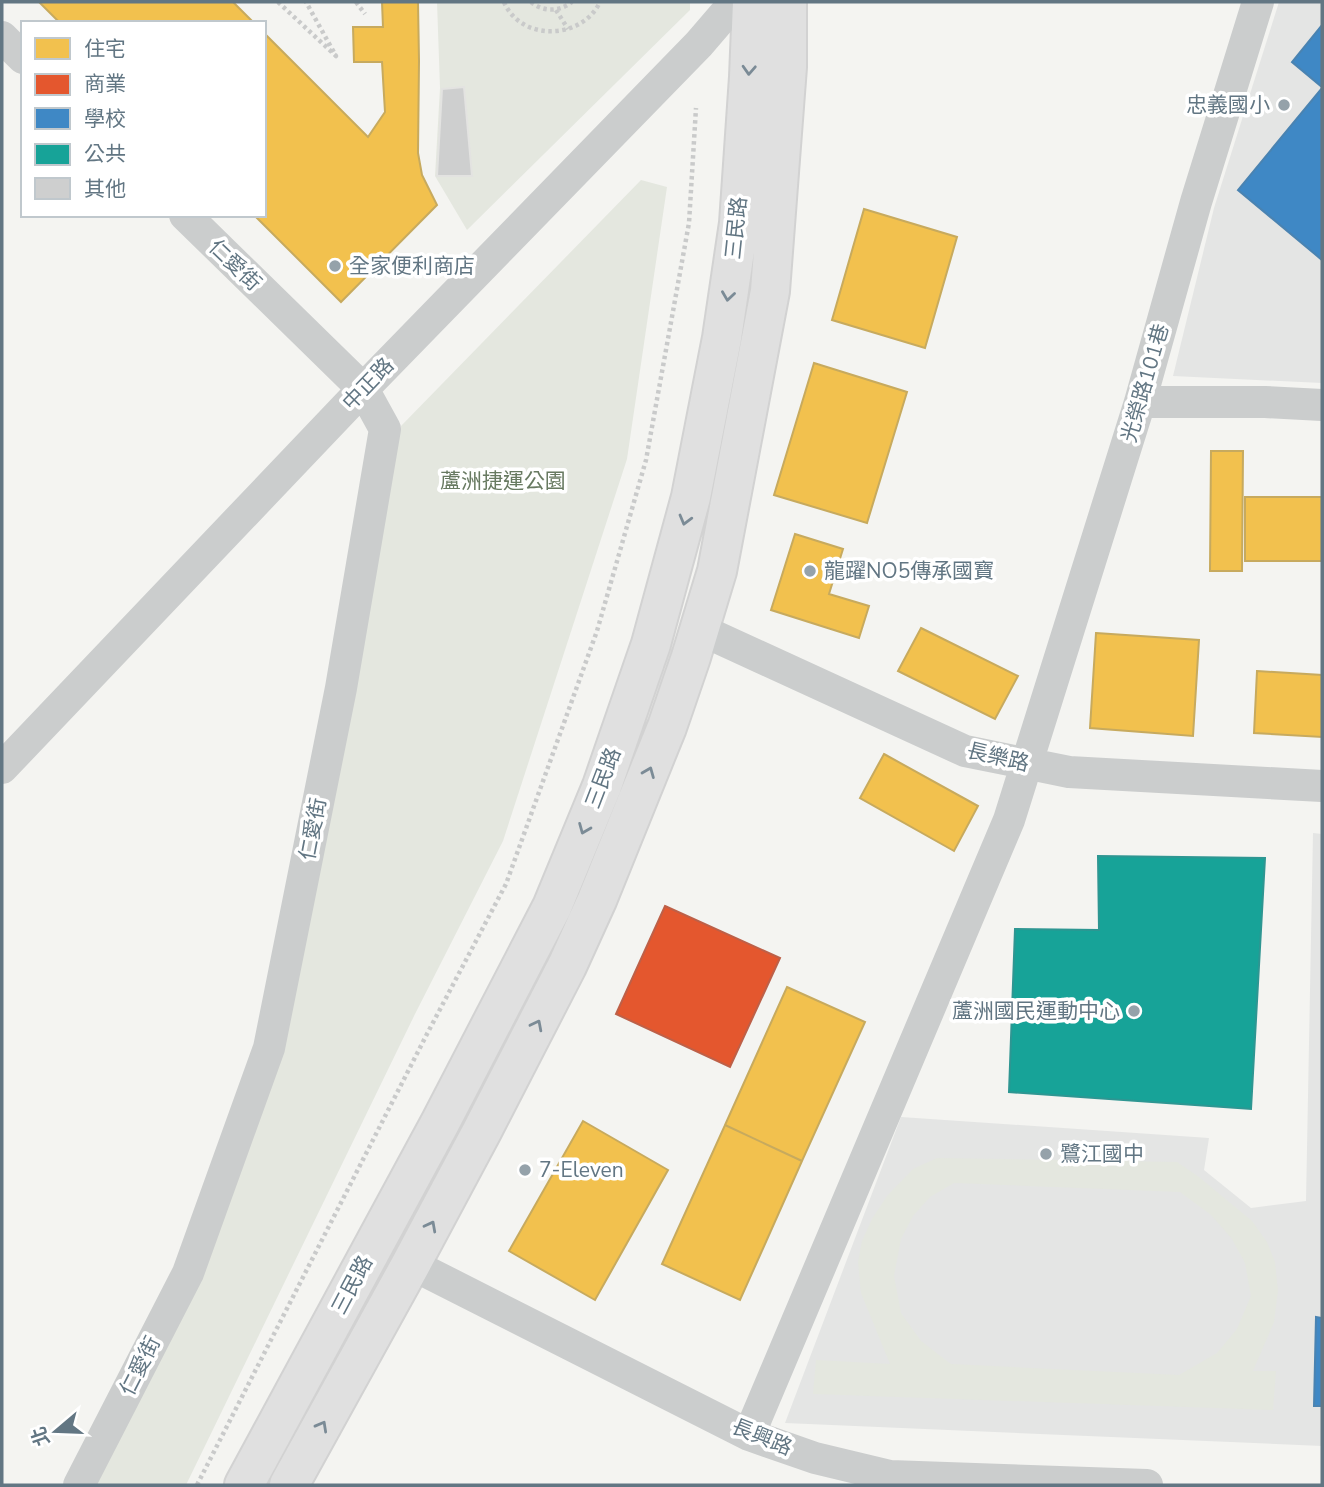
<svg xmlns="http://www.w3.org/2000/svg" width="1324" height="1487" font-family="'Nunito Sans','Noto Sans TC',sans-serif">
<style>
.built{fill:#e4e5e4}
.green{fill:#e4e7df;fill-rule:evenodd}
.homes{fill:#f2c14e;stroke:#c7aa5e;stroke-width:2}
.shops{fill:#e4572e;stroke:#bd6048;stroke-width:2}
.schools{fill:#3f88c5;stroke:#4a83b1;stroke-width:2}
.public{fill:#17a398;stroke:#2e9692;stroke-width:2}
.building{fill:#cecfcf;stroke:#e3e3e1;stroke-width:2}
.lines{fill:none;stroke-linecap:round;stroke-linejoin:round}
.major-casing{stroke:#d2d2d2;stroke-width:42}
.path{stroke:#c9caca;stroke-width:4.5;stroke-dasharray:3.5 3.5;stroke-linecap:butt}
.minor{stroke:#cbcdcd;stroke-width:32}
.major{stroke:#e0e0e0;stroke-width:38}
.oneway{stroke:#7b8b96}
.poi-dot{fill:#95a2aa;stroke:#fff;stroke-width:2.5}
.labels{text-anchor:middle;stroke-width:7;stroke-linejoin:round;paint-order:stroke}
.poi-label{font-size:21px;fill:#627683;stroke:#fff;text-anchor:start}
.street-label{font-size:21px;fill:#627683;stroke:#fff}
.park-label{font-size:21px;fill:#687a61;stroke:#fff}
</style>
<rect width="100%" height="100%" fill="#f4f4f1"/>
<path class="built" d="M1279 2H1322V383L1173 376 1214 208Z
M1313 833 1322 834V1446L785 1423 901 1117 1209 1138 1204 1170 1251 1208 1306 1201Z"/>
<path class="green" d="M437 2H690V10L467 230 435 176 440 88Z
M641 180 667 187 627 459 503 841 415 1014 186 1485H79L278 1058 367 587 401 426Z
M937 1158 1177 1162 1199 1177 1252 1221 1267 1242 1275 1262 1278 1291 1274 1322 1253 1371H1276L1273 1410 813 1394 816 1360 890 1364 861 1293 858 1262 862 1241 872 1219 887 1196 913 1169ZM954 1183 1180 1192 1211 1215 1232 1239 1245 1263 1251 1296 1237 1329 1217 1353 1179 1375 951 1364 921 1341 901 1313 894 1276 901 1239 913 1216 930 1197Z"/>
<path class="homes" d="M39 2H233L254 23H60Z
M382 2H418L419 61 418 153 422 175 437 205 341 302 254 215H264V33L368 137 385 112 382 62H354L353 27H383Z
M864 209 957 237 925 348 832 320Z
M814 363 907 392 867 523 774 495Z
M1211 451H1243L1242 571H1210Z
M1245 497H1322V561H1245Z
M795 534 843 549 829 594 869 606 859 638 771 610Z
M921 628 1018 676 995 719 898 671Z
M1096 633 1199 640 1193 736 1090 728Z
M1257 671 1322 675V737L1254 733Z
M884 754 978 806 954 851 860 798Z
M787 987 865 1022 802 1161 725 1125Z
M583 1121 668 1170 595 1300 509 1251Z
M725 1125 802 1161 740 1300 662 1264Z"/>
<path class="shops" d="M665 906 780 958 730 1067 616 1014Z"/>
<path class="schools" d="M1322 25V87L1292 62Z
M1322 88V260L1238 190Z
M1316 1317 1322 1318V1406H1314Z"/>
<path class="public" d="M1098 856 1265 858 1251 1109 1009 1092 1015 929 1099 930Z"/>
<path class="building" d="M464 87 472 176H437L442 89Z"/>
<g class="lines">
<g class="major-casing">
<path id="major" d="M244 1485 440 1123 552 907 602 786 651 644 691 497 722 338 739 223 749 77 752 2
M289 1485 411 1264 482 1131 567 966 597 900 667 727 691 657 717 571 770 291 787 67V2"/>
</g>
<path class="path" d="M278 2 336 56 306 2
M356 2 365 14
M504 2C521 42 582 40 600 2
M531 2C543 12 559 12 572 2
M556 10 568 29
M197 1485 427 1034 506 884 597 631 646 460 689 223 696 108"/>
<path class="minor" d="M2 37 23 58
M1140 402H1265L1322 405
M699 629 965 751 1069 772 1322 786
M2 768 363 389 699 44 735 2
M411 1264 749 1435 815 1458 890 1476 1147 1485
M749 1435 1009 820 1140 402 1196 202 1258 2
M79 1485 188 1273 269 1048 341 688 385 429 363 389 185 215"/>
<use href="#major" class="major"/>
</g>
<defs><path id="oneway-chevron" d="M-2-3.5L2.5 0L-2 3.5" fill="none" stroke-width="1.6" stroke-linecap="round" stroke-linejoin="round" transform="scale(1.75)"/></defs>
<g class="oneway">
<use href="#oneway-chevron" transform="translate(749 70) rotate(93)"/>
<use href="#oneway-chevron" transform="translate(728 296) rotate(98)"/>
<use href="#oneway-chevron" transform="translate(685 520) rotate(105)"/>
<use href="#oneway-chevron" transform="translate(649 772) rotate(-68)"/>
<use href="#oneway-chevron" transform="translate(584 829) rotate(112)"/>
<use href="#oneway-chevron" transform="translate(537 1025) rotate(-63)"/>
<use href="#oneway-chevron" transform="translate(431 1226) rotate(-62)"/>
<use href="#oneway-chevron" transform="translate(322 1426) rotate(-61)"/>
</g>
<g class="poi-dot">
<circle cx="1284" cy="105" r="7"/>
<circle cx="335" cy="266" r="7"/>
<circle cx="810" cy="571" r="7"/>
<circle cx="1134" cy="1011" r="7"/>
<circle cx="1046" cy="1154" r="7"/>
<circle cx="525" cy="1170" r="7"/>
</g>
<g class="labels">
<g class="poi-label">
<text x="1270" y="112" text-anchor="end">忠義國小</text>
<text x="349" y="273">全家便利商店</text>
<text x="824" y="578">龍躍NO5傳承國寶</text>
<text x="1120" y="1018" text-anchor="end">蘆洲國民運動中心</text>
<text x="1060" y="1161">鷺江國中</text>
<text x="539" y="1177">7-Eleven</text>
</g>
<g class="street-label">
<text transform="translate(736 228) rotate(-84)" y="7">三民路</text>
<text transform="translate(235 265) rotate(44)" y="7">仁愛街</text>
<text transform="translate(1145 383) rotate(-74)" y="7">光榮路101巷</text>
<text transform="translate(368 384) rotate(-46)" y="7">中正路</text>
<text transform="translate(998 757) rotate(13)" y="7">長樂路</text>
<text transform="translate(603 778) rotate(-69)" y="7">三民路</text>
<text transform="translate(313 829) rotate(-79)" y="7">仁愛街</text>
<text transform="translate(352 1285) rotate(-62)" y="7">三民路</text>
<text transform="translate(140 1366) rotate(-63)" y="7">仁愛街</text>
<text transform="translate(762 1437) rotate(22)" y="7">長興路</text>
</g>
<g class="park-label">
<text x="503" y="488">蘆洲捷運公園</text>
</g>
</g>
<rect width="1324" height="1487" fill="none" stroke="#627683" stroke-width="7"/>
<rect x="21" y="21" width="245" height="196" fill="#ffffff" stroke="#c0c8cd" stroke-width="2"/>
<rect x="35" y="38" width="35" height="21" fill="#f2c14e" stroke="#c0c8cd" stroke-width="2"/>
<text x="84" y="56" font-size="21" fill="#627683">住宅</text>
<rect x="35" y="74" width="35" height="21" fill="#e4572e" stroke="#c0c8cd" stroke-width="2"/>
<text x="84" y="91" font-size="21" fill="#627683">商業</text>
<rect x="35" y="108" width="35" height="21" fill="#3f88c5" stroke="#c0c8cd" stroke-width="2"/>
<text x="84" y="126" font-size="21" fill="#627683">學校</text>
<rect x="35" y="144" width="35" height="21" fill="#17a398" stroke="#c0c8cd" stroke-width="2"/>
<text x="84" y="161" font-size="21" fill="#627683">公共</text>
<rect x="35" y="178" width="35" height="21" fill="#cecfcf" stroke="#c0c8cd" stroke-width="2"/>
<text x="84" y="196" font-size="21" fill="#627683">其他</text>
<g transform="translate(56 1431) rotate(251)" stroke="#ffffff" stroke-width="5" paint-order="stroke">
<path d="M0-5L12 26L0 18L-12 26Z" fill="#627683"/>
<text y="-10" font-size="19" font-weight="bold" text-anchor="middle" fill="#627683">北</text>
</g>
</svg>
